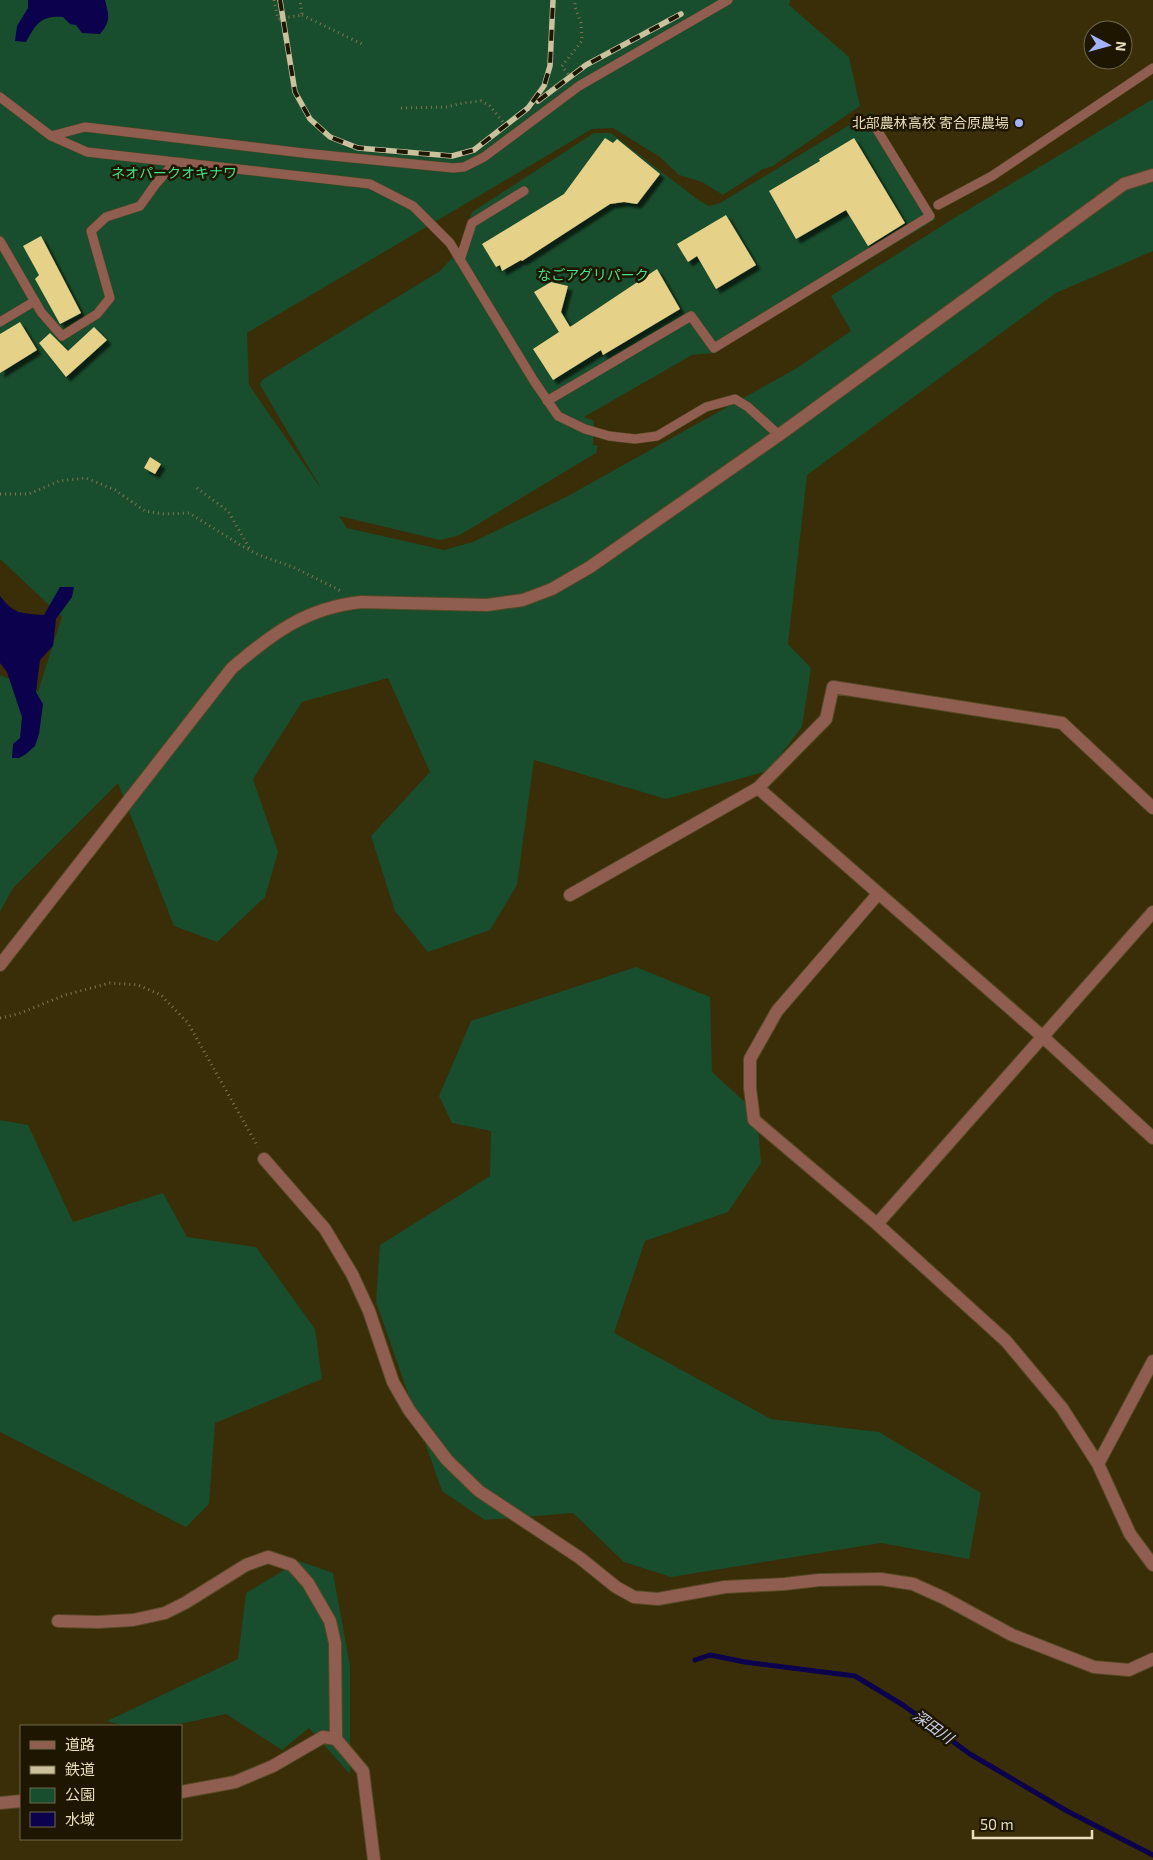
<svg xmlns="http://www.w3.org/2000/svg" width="1153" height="1860" font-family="'Exo 2','Noto Sans JP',sans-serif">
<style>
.green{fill:#184d2d}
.water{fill:#0c014d}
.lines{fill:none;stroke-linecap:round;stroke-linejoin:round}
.stream{stroke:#0c014d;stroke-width:5}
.building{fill:#e6d189;filter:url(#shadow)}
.service-casing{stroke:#554a24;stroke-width:10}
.minor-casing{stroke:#554a24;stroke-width:14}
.tertiary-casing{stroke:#554a24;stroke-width:14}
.path{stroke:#807550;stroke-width:3;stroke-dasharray:1 4;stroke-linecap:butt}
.service{stroke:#905d51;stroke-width:9}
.minor{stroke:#905d51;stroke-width:12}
.tertiary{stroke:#905d51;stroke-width:12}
.rail-casing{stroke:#cbc19d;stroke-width:5.5}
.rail{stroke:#1e1600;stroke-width:4;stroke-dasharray:11;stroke-linecap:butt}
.poi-dot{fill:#a2b2fd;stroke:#1e1600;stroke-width:2}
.labels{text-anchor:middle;stroke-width:5;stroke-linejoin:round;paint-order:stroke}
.poi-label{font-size:14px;fill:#e9dfbc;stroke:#1e1600;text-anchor:end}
.park-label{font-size:14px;fill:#3fe488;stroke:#1e1600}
.water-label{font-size:15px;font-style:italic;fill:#cad1ec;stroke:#1e1600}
</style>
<defs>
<filter id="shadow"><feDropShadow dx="4.5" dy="4.5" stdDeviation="1" flood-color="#0009"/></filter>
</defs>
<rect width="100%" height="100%" fill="#392e07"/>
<path class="green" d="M0 0H790L789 5 849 57 860 106 773 166 763 169 723 195 702 182 679 175 660 157 613 128 592 129 247 333 249 385 322 490 260 385 262 380 440 271 452 258 462 242 472 212 594 133H611L697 199 709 206 720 203 871 112 936 219 714 353 692 355 584 417 594 421 593 445 598 446 596 453 460 535 440 540 339 516 347 528 444 550 473 542 566 497 797 368 851 331 831 296 951 220 1153 99V251L1056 293 807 475 788 644 811 668 802 727 768 771 666 799 534 760 517 885 490 930 428 952 395 911 371 836 430 772 388 678 302 702 253 779 278 852 265 897 217 942 174 926 118 783 13 888 0 912V675L38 691 62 617 0 559Z
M636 967 710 997 712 1072 757 1113 761 1163 728 1212 645 1241 614 1333 771 1419 879 1432 981 1493 969 1559 881 1543 671 1577 624 1562 573 1513 485 1520 442 1491 376 1302 380 1245 490 1176 491 1131 452 1123 439 1096 471 1021Z
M0 1120 28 1125 73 1222 163 1193 187 1237 256 1247 315 1329 322 1379 215 1423 209 1504 186 1527 0 1432Z
M299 1561 333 1573 350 1666V1774L309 1728 282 1750 226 1714C187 1722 146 1735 107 1721L238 1659 246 1593Z"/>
<path class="water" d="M28 0H105C109 16 111 21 100 34L82 33 76 25 70 24 63 17C41 15 36 24 26 42L15 41 17 26 28 8Z
M60 587H74L72 597 56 619 53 646 40 660 36 692 43 704 39 734 35 746 26 754 19 758H12L13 744 20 738 22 717 7 672 0 663V596C15 615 21 613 44 615Z"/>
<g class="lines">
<path class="stream" d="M695 1660 710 1655 745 1662 855 1676 903 1705 970 1754 1067 1811 1153 1855"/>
</g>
<path class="building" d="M605 138 613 143 617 139 660 174 637 204 624 202 610 204 522 261 521 260 502 271 500 265 496 267 482 244 564 194Z
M854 138 905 223 868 246 846 210 796 239 769 191 820 161 819 159Z
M726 215 756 265 716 289 697 256 688 262 677 244Z
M41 236 81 313 60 324 35 279 39 275 23 246Z
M657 269 680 309 603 355 601 350 553 380 533 349 559 332 534 292 551 282 568 286 561 312 570 327Z
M20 322 37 350 0 373V334Z
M94 327 107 340 66 377 39 343 50 333 68 351Z
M150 457 161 464 155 474 144 468Z"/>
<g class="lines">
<g class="service-casing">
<path id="service" d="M0 97 51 136 87 152 370 184 413 206 450 243 534 381 558 416 585 429 609 436 635 439 657 436 706 407 735 399 748 407 779 435
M51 136 85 127 303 153 453 168 464 167 484 157 579 86 728 0
M938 205 992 176 1153 68
M0 241 41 312 62 336 97 314 110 298 91 231 106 217 140 206 155 185 175 162
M460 260 472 223 524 191
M0 322 35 301
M547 401 691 316 714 348 930 216 871 120"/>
</g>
<g class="minor-casing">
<path id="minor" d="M758 788 1043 1037 1153 1138
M878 894 777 1011 750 1059V1088L754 1120 877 1224 1006 1341 1062 1408 1098 1464 1130 1534 1153 1565
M570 895 758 788 826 719 833 687 1062 723 1153 808
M264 1159 325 1229 352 1274 369 1311 393 1382 409 1410 447 1460 479 1491 580 1558 616 1587 634 1597 658 1599 725 1587 785 1584 819 1580 881 1579 913 1584 944 1598 1012 1635 1094 1667 1129 1670 1153 1659
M877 1224 1153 912
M1098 1464 1153 1361
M58 1621 98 1622 133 1620 165 1613 185 1603 246 1565 268 1557 292 1565 308 1583 330 1621 335 1643 336 1739
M181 1792 235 1782 273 1766 323 1737 336 1739 363 1771 374 1860
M0 1803 21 1801"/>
</g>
<g class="tertiary-casing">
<path id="tertiary" d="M0 965 232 668C273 633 306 608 361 602L487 605 523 600 552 589 590 567 779 435 1124 184 1153 175"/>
</g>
<path class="path" d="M274 0 278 19 302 15 300 0
M302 15 364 45
M571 78 562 66 582 41 581 23 575 7V0
M401 108 447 107 463 103 481 101 490 106 507 127
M197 488 228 511 251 551
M0 494H29L59 481 86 478 115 490 145 511 164 514 189 513 242 546 259 555 293 567 341 591
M0 1018 18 1014 65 995 110 983 138 985 161 995 188 1023 258 1147"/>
<use href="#service" class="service"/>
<use href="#minor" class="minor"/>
<use href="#tertiary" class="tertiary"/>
<g class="rail-casing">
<path id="rail" d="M280 0 295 92 310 119 330 137 358 148 452 156 474 150 528 108 544 86 550 66 553 0
M538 101 586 65 681 14"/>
</g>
<use href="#rail" class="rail"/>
</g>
<circle class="poi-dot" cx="1019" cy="123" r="5"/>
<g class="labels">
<g class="poi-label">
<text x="1009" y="128">北部農林高校 寄合原農場</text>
</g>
<g class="park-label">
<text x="174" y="178">ネオパークオキナワ</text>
<text x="593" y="280">なごアグリパーク</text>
</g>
<g class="water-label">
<text transform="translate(933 1727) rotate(36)" y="5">深田川</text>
</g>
</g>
<rect x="20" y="1725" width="162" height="115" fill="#1e1600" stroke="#6f664b"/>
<rect x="30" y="1741" width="25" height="8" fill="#905d51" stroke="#6f664b"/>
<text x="65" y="1750" font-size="15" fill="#e9dfbc">道路</text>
<rect x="30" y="1766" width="25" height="8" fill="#cbc19d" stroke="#6f664b"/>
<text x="65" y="1775" font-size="15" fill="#e9dfbc">鉄道</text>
<rect x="30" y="1788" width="25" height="15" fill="#184d2d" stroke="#6f664b"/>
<text x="65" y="1800" font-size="15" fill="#e9dfbc">公園</text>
<rect x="30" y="1812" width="25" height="15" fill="#0c014d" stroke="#6f664b"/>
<text x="65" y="1825" font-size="15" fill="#e9dfbc">水域</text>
<g transform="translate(1108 45) rotate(96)"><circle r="24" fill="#1e1600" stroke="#6f664b"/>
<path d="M0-4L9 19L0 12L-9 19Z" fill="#a2b2fd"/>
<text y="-8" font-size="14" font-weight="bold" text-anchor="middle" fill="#e9dfbc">N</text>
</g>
<path d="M973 1830v8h119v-8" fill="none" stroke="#e9dfbc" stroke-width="2.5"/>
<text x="980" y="1830" font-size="15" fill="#e9dfbc" stroke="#1e1600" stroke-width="4" paint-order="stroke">50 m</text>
</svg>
